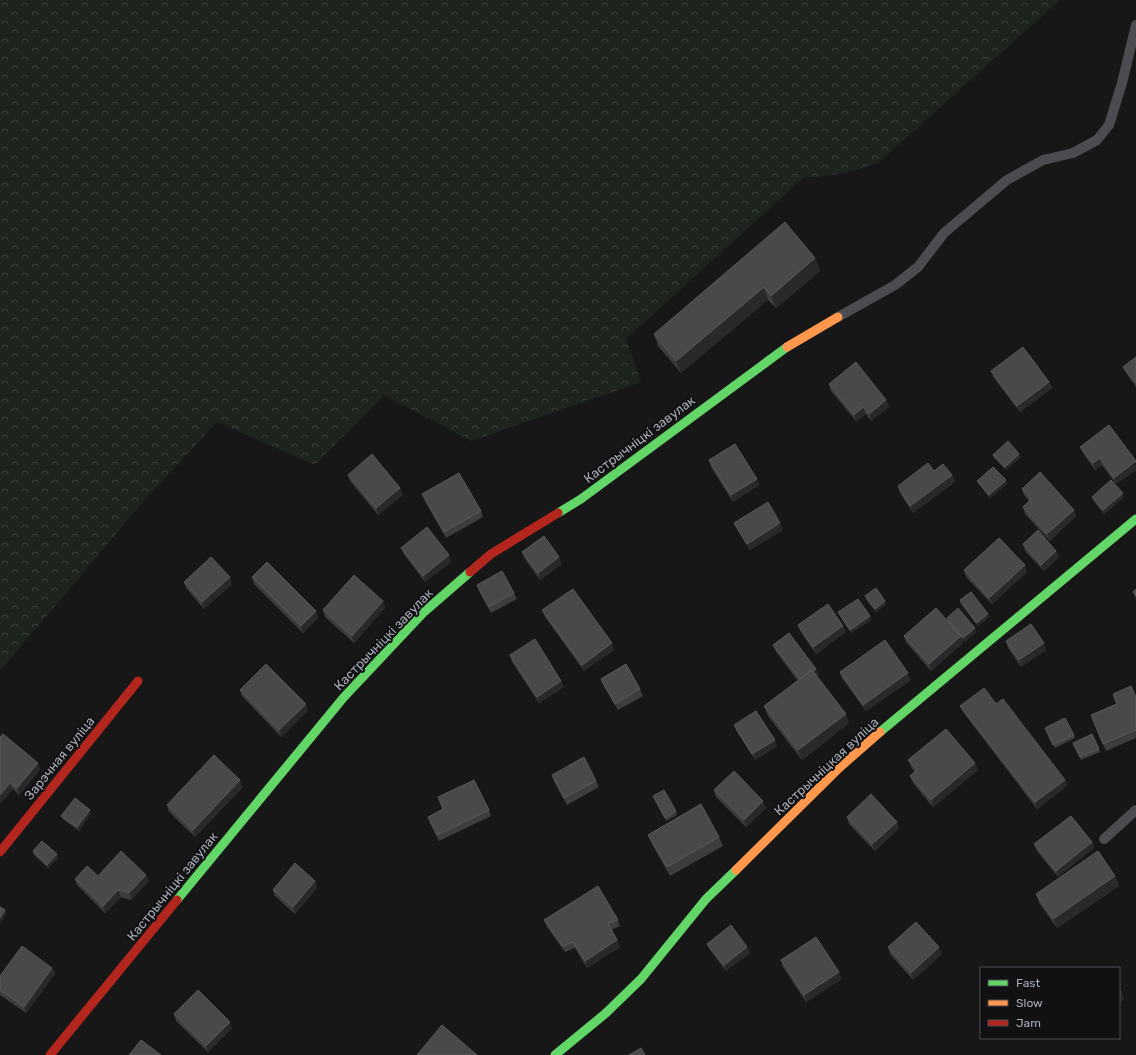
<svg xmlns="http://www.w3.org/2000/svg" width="1136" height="1055" font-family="Rubik,sans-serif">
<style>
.forest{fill:url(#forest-crowns)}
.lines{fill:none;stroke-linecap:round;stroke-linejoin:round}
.lane{stroke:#4b4c50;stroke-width:10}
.fast{stroke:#63d668;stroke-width:9}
.slow{stroke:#ff974d;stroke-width:9}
.jam{stroke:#b3261e;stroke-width:9}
.wall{fill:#3d3d3f}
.shaded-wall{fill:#29292a}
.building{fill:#49494c;stroke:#58595d}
.labels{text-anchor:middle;stroke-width:4;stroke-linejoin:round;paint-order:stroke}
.street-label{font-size:13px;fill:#a8adb8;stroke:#111113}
</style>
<defs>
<pattern id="forest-crowns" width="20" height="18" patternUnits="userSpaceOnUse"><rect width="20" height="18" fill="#1d241e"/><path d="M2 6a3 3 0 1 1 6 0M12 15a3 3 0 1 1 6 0" fill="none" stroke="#3b413d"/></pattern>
</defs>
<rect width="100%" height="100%" fill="#171717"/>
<path class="forest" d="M0 0H1060L878 163 842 174 803 178 626 339 641 382 471 441 384 395 315 465 217 422 149 495 0 671Z"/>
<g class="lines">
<path class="lane" d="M838 317 895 285 918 267 944 233 1007 180 1043 160 1073 153 1097 140 1109 125 1122 83 1136 25
M1104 839 1136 810"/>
<path class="fast" d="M558 513 581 499 787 347
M880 732 1136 519
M177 900 344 697 424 612 470 572
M555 1055 606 1013 641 979 706 899 736 870"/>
<path class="slow" d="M787 347 838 317
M736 870 839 768 880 732"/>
<path class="jam" d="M470 572 491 554 558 513
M0 852 138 681
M50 1055 177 900"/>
</g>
<path class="wall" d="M815 258 820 271 776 308 768 300 681 373 658 346 654 334Z
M1136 357V387L1126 373 1123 367Z
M991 371 1049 382 1052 388 1020 412 994 378Z
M829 384 886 400 889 407 871 421 866 414 856 421 831 391Z
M1080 447 1136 461V470L1116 484 1102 465 1095 470 1083 453Z
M993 455 1021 457 1006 470 994 458Z
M709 460 757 479 759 485 733 502 711 467Z
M934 471 952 475 955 482 913 513 900 493 898 486Z
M348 475 400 488 403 495 378 515 350 481Z
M977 481 1007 484 990 498 979 484Z
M1022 489 1074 510 1076 516 1050 541 1025 514 1023 507 1029 501 1024 495Z
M1123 493 1124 497 1104 514 1093 500 1092 497Z
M422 494 481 511 483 517 446 538 425 501Z
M734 523 783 530 750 550 737 529Z
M1023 544 1056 551 1059 557 1044 571 1025 551Z
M401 548 451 562 425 582 404 554Z
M522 552 562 564 540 580 525 559Z
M964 570 1027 572 992 604 966 577Z
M252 577 316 611 318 618 303 633 254 584Z
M184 582 232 584 204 609 186 588Z
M477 585 514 593 517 599 491 613 479 591Z
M1136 589V599L1133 592Z
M865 596 886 604 876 612 866 599Z
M960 600 988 614 989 617 978 626 961 604Z
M383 601 385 608 354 643 325 617 323 610Z
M542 610 614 650 584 671 545 617Z
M838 612 870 616 871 620 851 633 840 616Z
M947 618 976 632 965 642 961 637 963 643 931 671 906 642 904 636 948 621Z
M798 625 843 626 846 632 816 654 800 631Z
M1006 641 1044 643 1046 650 1021 667 1008 648Z
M773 645 819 675 817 676 849 723 802 760 768 716 764 706 798 681 776 652Z
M510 655 564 687 539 703 512 662Z
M840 672 911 680 866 711 842 678Z
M601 679 640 689 643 696 618 710 603 685Z
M240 690 308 711 281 737 242 696Z
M1113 694 1136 697V738L1106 751 1091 715 1116 704Z
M960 706 1065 780 1067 786 1037 809 963 712Z
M734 725 777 746 755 760 737 732Z
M1045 728 1074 735 1075 738 1055 748Z
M1092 734 1100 752 1081 760 1074 746Z
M0 737 38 763 40 770 19 795 13 789 0 804Z
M908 760 978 770 933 807 913 783 910 776 915 772 911 767Z
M552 775 596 781 599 787 567 805 554 781Z
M243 787 195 837 169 812 167 805Z
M714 790 766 808 746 827 716 797Z
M653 796 676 811 677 815 666 821Z
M438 797 489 810 491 816 439 841 430 823 428 817 443 810Z
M91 813 79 831 63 819 61 816Z
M847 817 899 828 875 851 849 824Z
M648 835 719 837 723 846 670 876 652 844Z
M1092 842 1094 848 1058 877 1037 851 1034 844Z
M33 851 57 854 58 858 48 868 34 855Z
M146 875 149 881 131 900 121 897 105 913 77 885 75 879 98 876Z
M1115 876 1119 886 1057 928 1039 903 1036 894Z
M315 881 317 888 295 914 275 896 273 890Z
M544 920H618L620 926 611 930 617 940 620 947 587 968 575 948 565 952 547 927Z
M707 944 747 947 750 953 726 971 710 950Z
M888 947 942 954 913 980 890 954Z
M781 960 842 979 806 1002 783 967Z
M52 968 55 974 26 1013 0 995V976Z
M174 1014 232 1028 208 1052 176 1021Z"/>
<path class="shaded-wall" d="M815 258 820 271 776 308 771 296Z
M764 287 768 300 681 373 676 361Z
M1049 382 1052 388 1020 412 1017 406Z
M886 400 889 407 871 421 869 414Z
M863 407 866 414 856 421 854 415Z
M1019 454 1021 457 1006 470 1005 467Z
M1100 458 1102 465 1095 470 1093 463Z
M1136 461V470L1116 484 1114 478Z
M952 475 955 482 913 513 910 506Z
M757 479 759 485 733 502 731 495Z
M1006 480 1007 484 990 498 989 495Z
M400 488 403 495 378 515 376 508Z
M1123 493 1124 497 1104 514 1103 510Z
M1074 510 1076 516 1050 541 1047 534Z
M780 523 783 530 750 550 747 544Z
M1056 551 1059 557 1044 571 1041 565Z
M449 555 451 562 425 582 423 576Z
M559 557 562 564 540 580 538 573Z
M1025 565 1027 572 992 604 989 598Z
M230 577 232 584 204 609 202 602Z
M383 601 385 608 354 643 352 636Z
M885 601 886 604 876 612 875 609Z
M316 611 318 618 303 633 301 626Z
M988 614 989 617 978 626 976 623Z
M870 616 871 620 851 633 850 630Z
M843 626 846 632 816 654 813 647Z
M975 628 976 632 965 642 963 638Z
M961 636 963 643 931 671 929 664Z
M612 643 614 650 584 671 582 665Z
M1044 643 1046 650 1021 667 1019 660Z
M816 669 819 675 803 687 801 681Z
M908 673 911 680 866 711 863 705Z
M561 681 564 687 539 703 537 697Z
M306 704 308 711 281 737 279 730Z
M846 714 849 723 802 760 798 750Z
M775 740 777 746 755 760 752 754Z
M38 763 40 770 19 795 17 788Z
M975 763 978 770 933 807 931 800Z
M240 780 243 787 195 837 193 830Z
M1065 780 1067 786 1037 809 1035 802Z
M10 783 13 789 0 804V795Z
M763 801 766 808 746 827 744 820Z
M90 810 91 813 79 831 77 827Z
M897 822 899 828 875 851 872 844Z
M1092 842 1094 848 1058 877 1056 871Z
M57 854 58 858 48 868 47 865Z
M146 875 149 881 131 900 129 893Z
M1115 876 1119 886 1057 928 1053 919Z
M315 881 317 888 295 914 293 907Z
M118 890 121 897 105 913 103 906Z
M5 910 7 914 0 923V918Z
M617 940 620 947 587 968 585 961Z
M747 947 750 953 726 971 724 965Z
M939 947 942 954 913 980 911 973Z
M52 968 55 974 26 1013 24 1007Z
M839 972 842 979 806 1002 804 995Z
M1121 992 1124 999 1119 1003V994Z
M230 1022 232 1028 208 1052 206 1046Z"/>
<path class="building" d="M785 222 815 258 771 296 764 287 676 361 654 334Z
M1023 347 1049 382 1017 406 991 371Z
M1136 357V383L1123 367Z
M856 362 886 400 869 414 863 407 854 415 829 384Z
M1109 425 1136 461 1114 478 1100 458 1093 463 1080 447Z
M1008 441 1019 454 1005 467 993 455Z
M735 444 757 479 731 495 709 460Z
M372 454 400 488 376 508 348 475Z
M928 463 934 471 943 464 952 475 910 506 898 486Z
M993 467 1006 480 989 495 977 481Z
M1040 472 1074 510 1047 534 1023 507 1031 499 1022 489Z
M459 473 481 511 444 532 422 494Z
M1111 480 1123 493 1103 510 1092 497Z
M768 502 780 523 747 544 734 523Z
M427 527 449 555 423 576 401 548Z
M1038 530 1056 551 1041 565 1023 544Z
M544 536 559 557 538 573 522 552Z
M999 538 1025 565 989 598 964 570Z
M211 557 230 577 202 602 184 582Z
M267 562 316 611 301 626 252 577Z
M502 571 514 593 489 607 477 585Z
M354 575 383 601 352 636 323 610Z
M876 588 885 601 875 609 865 596Z
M573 589 612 643 582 665 542 610Z
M1136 589V596L1133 592Z
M971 592 988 614 976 623 960 600Z
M858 599 870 616 850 630 838 612Z
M828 604 843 626 813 647 798 625Z
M936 608 961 636 929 664 904 636Z
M958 608 975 628 963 638 947 618Z
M1031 624 1044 643 1019 660 1006 641Z
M789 633 816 669 813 671 812 670 800 679 773 645Z
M535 639 561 681 537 697 510 655Z
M885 640 908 673 863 705 840 672Z
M266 664 306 704 279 730 240 690Z
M626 664 640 689 615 704 601 679Z
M812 670 846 714 798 750 764 706Z
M1131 686 1136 697V730L1103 744 1091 715 1117 704 1113 694Z
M984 688 996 704 1003 699 1065 780 1035 802 960 706Z
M756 711 775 740 752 754 734 725Z
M1065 718 1074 735 1053 745 1045 728Z
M946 729 975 763 931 800 910 776 917 770 908 760Z
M3 734 38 763 17 788 10 783 0 795V737Z
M1092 734 1099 749 1080 757 1073 743Z
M214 755 240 780 193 830 167 805Z
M584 757 596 781 564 798 552 775Z
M734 771 763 801 744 820 714 790Z
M474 780 489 810 437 835 428 817 443 809 438 797Z
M664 790 676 811 665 818 653 796Z
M871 794 897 822 872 844 847 817Z
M75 798 90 810 77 827 61 816Z
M701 804 719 837 667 867 648 835Z
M1071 816 1092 842 1056 871 1034 844Z
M42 841 57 854 47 865 33 851Z
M121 851 146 875 129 893 118 890 103 906 75 879 87 866 98 876Z
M1098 851 1115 876 1053 919 1036 894Z
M295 863 315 881 293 907 273 890Z
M598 886 618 920 608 923 617 940 585 961 573 942 563 946 544 920Z
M0 907 5 910 0 918Z
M916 922 939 947 911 973 888 947Z
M731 925 747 947 724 965 707 944Z
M816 937 839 972 804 995 781 960Z
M22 946 52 968 24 1007 0 990V976Z
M198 990 230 1022 206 1046 174 1014Z
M1119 990 1121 992 1119 994Z
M442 1025 477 1055H417Z
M141 1040 161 1055H129Z
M641 1048 645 1055H629Z"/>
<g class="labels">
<g class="street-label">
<text transform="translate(639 439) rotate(-37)" y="5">Кастрычніцкі завулак</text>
<text transform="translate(383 639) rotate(-46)" y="5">Кастрычніцкі завулак</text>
<text transform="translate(59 758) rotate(-51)" y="5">Зарэчная вуліца</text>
<text transform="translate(826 766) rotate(-43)" y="5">Кастрычніцкая вуліца</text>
<text transform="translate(172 886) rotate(-51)" y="5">Кастрычніцкі завулак</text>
</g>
</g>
<rect x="980" y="967" width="140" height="72" fill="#111113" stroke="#4d4f55"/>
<rect x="988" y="980" width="20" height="6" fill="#63d668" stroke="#4d4f55"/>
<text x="1016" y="987" font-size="12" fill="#a8adb8">Fast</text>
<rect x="988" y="1000" width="20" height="6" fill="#ff974d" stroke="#4d4f55"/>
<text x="1016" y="1007" font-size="12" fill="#a8adb8">Slow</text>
<rect x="988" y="1020" width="20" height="6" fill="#b3261e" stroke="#4d4f55"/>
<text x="1016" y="1027" font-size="12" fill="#a8adb8">Jam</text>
</svg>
